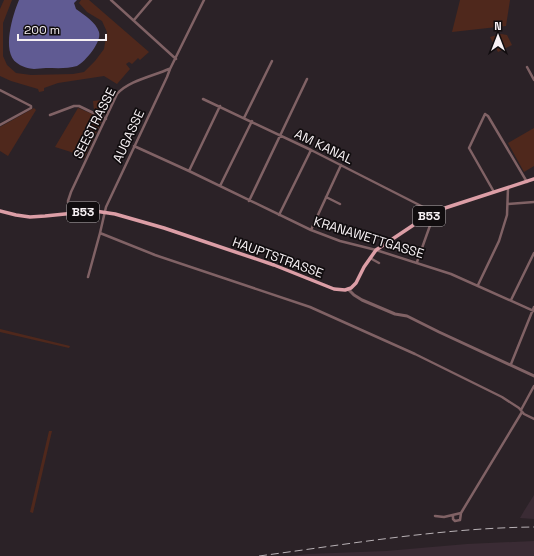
<svg xmlns="http://www.w3.org/2000/svg" width="534" height="556" font-family="'Space Grotesk',sans-serif">
<style>
.built{fill:#3a2b34}
.green{fill:#4f281c}
.water{fill:#605b93}
.lines{fill:none;stroke-linecap:round;stroke-linejoin:round}
.minor{stroke:#806265;stroke-width:2.5}
.tertiary{stroke:#806265;stroke-width:3}
.primary{stroke:#dc9ea6;stroke-width:3.5}
.rail{stroke:#b8b1b5;stroke-width:1;stroke-dasharray:8 4;stroke-linecap:butt}
.labels{text-anchor:middle;stroke-width:3.5;stroke-linejoin:round;paint-order:stroke}
.shield{fill:#110d0f;stroke:#b2adaf;stroke-width:1}
.shield-label{font-size:12px;font-weight:bold;fill:#f7f1f4}
.street-label{font-size:13px;fill:#f7f1f4;stroke:#110d0f}
</style>
<rect width="100%" height="100%" fill="#2b2227"/>
<path class="built" d="M534 495V519L520 518 524 511Z
M534 541V556H290L308 554 386 551 467 544Z"/>
<path class="green" d="M4 0H12L3 23V56L7 65 16 73 31 75 73 74 84 72 95 61 104 49 107 32 102 21 87 12 79 3 81 0H89L149 52 140 60 138 58 132 64 129 62 126 64 130 69 117 84 104 76 58 83 44 88V91L39 92 38 89 11 81 0 76V9Z
M460 0H510L506 26 452 32Z
M501 34 507 35 512 45 498 52 490 37Z
M112 99 104 115 94 110 93 101Z
M34 108 36 110 8 156 0 151V127Z
M78 108 102 118V121L84 159 77 157 71 152 55 147Z
M534 128V166L524 172 508 143Z
M0 329 70 346 69 348 0 332Z
M49 431H52L33 513 30 512Z"/>
<path class="water" d="M19 0H77L74 3 76 9C84 15 96 22 99 32 102 42 85 62 77 66 67 69 56 68 46 68 42 68 38 69 34 69 30 69 20 66 17 63 1 52 13 14 19 0Z"/>
<g class="lines">
<path class="minor" d="M111 0 176 59
M204 0 170 69 167 77 106 207 100 233 155 255 310 307 415 354 502 397 519 408 524 414 534 419
M134 20 151 0
M527 67 534 80
M0 90 31 106V108L0 125
M203 99 311 150 435 213
M50 115 74 106H79L106 119
M244 118 272 61
M134 146 189 171 311 230 340 241 376 250 451 274 534 311
M189 171 220 106
M220 186 252 121
M494 192 469 148 485 114 488 116 527 182
M326 197 340 204
M249 201 307 79
M508 204 534 202
M69 214 68 201 71 192 117 94C128 81 153 76 169 69
M279 215 311 150
M311 230 341 165
M370 258 379 263
M417 262 432 220 430 215
M88 277 100 233
M478 285 499 241 507 215 508 188
M511 300 534 253
M511 364 534 307
M521 410 534 386
M453 515V519L455 521 460 520 461 513
M435 516 444 517 461 513 522 412"/>
<path class="tertiary" d="M348 289 354 295 362 300 395 314 407 316 439 332 534 376"/>
<path class="primary" d="M0 211 16 215 30 217 45 216 95 211 115 214 164 228 274 265 334 289 345 290 351 288 356 283 364 267 376 250 424 218 445 208 534 179"/>
<path class="rail" d="M259 556C350 544 442 528 534 527"/>
</g>
<g class="labels">
<g class="shield">
<rect x="67" y="202" width="32" height="20" rx="3"/>
<rect x="413" y="206" width="32" height="20" rx="3"/>
</g>
<g class="shield-label">
<text x="83" y="216">B53</text>
<text x="429" y="220">B53</text>
</g>
<g class="street-label">
<text transform="translate(94 123) rotate(-63)" y="5">SEESTRASSE</text>
<text transform="translate(128 136) rotate(-65)" y="5">AUGASSE</text>
<text transform="translate(324 146) rotate(26)" y="5">AM KANAL</text>
<text transform="translate(369 237) rotate(17)" y="5">KRANAWETTGASSE</text>
<text transform="translate(278 257) rotate(20)" y="5">HAUPTSTRASSE</text>
</g>
</g>
<g transform="translate(498 36)" stroke="#110d0f" stroke-width="3" paint-order="stroke">
<path d="M0-3L7 15L0 10L-7 15Z" fill="#f7f1f4"/>
<text y="-6" font-size="11" font-weight="bold" text-anchor="middle" fill="#f7f1f4">N</text>
</g>
<path d="M18 34v6h88v-6" fill="none" stroke="#f7f1f4" stroke-width="2"/>
<text x="24" y="34" font-size="12" fill="#f7f1f4" stroke="#110d0f" stroke-width="3" paint-order="stroke">200 m</text>
</svg>
